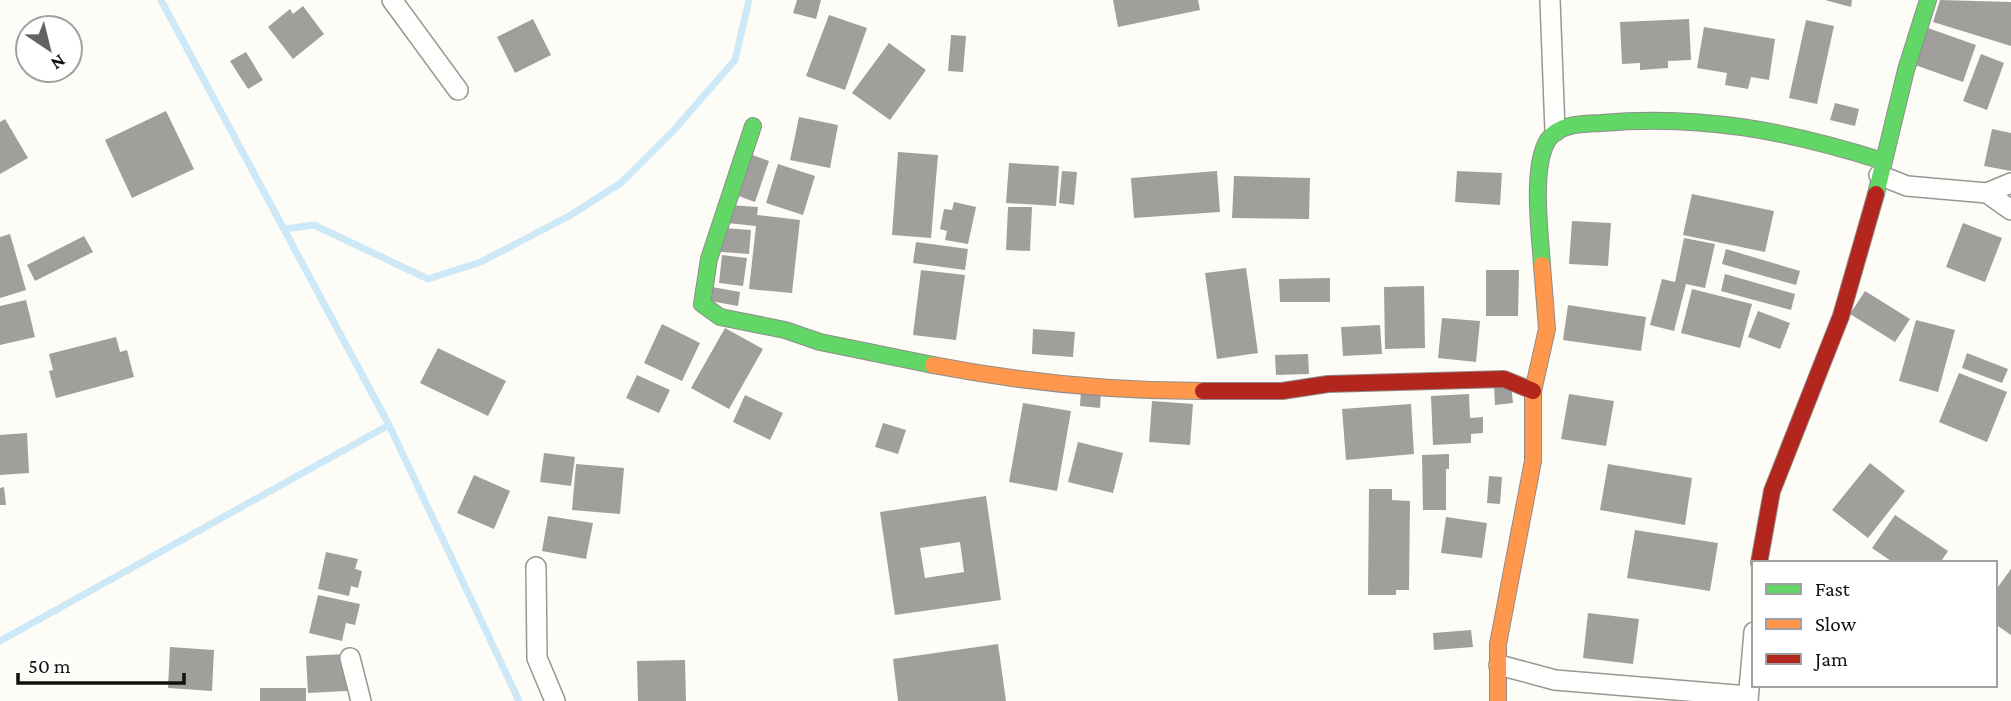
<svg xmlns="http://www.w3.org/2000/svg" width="2011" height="701" font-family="'Crimson Pro',serif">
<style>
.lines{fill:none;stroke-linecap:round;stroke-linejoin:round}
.stream{stroke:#cde8f7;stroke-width:7}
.building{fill:#a19f9c;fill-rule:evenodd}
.street-casing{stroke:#979795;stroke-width:22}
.fast-casing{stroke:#8e8d8b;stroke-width:18}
.slow-casing{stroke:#8e8d8b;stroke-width:18}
.jam-casing{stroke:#8e8d8b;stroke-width:18}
.street{stroke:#fffffe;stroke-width:19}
.fast{stroke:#63d668;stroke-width:16}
.slow{stroke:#ff974d;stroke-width:16}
.jam{stroke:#b3261e;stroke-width:16}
</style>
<rect width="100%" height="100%" fill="#fdfcf7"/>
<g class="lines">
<path class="stream" d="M161 0 389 425 519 701
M284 229 314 225 428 279 481 262 569 216 621 183 674 130 735 60 749 0
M0 641 389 425"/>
</g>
<path class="building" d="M797 0H821L816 19 793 13Z
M1113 0H1198L1200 10 1118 27Z
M1825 0H1852L1851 7Z
M1940 0 2011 2V46L1933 22Z
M303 6 324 34 293 59 268 27 290 9 293 14Z
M829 15 867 28 845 90 806 76Z
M533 19 551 55 515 73 497 37Z
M1689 19 1691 60 1668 61V68L1640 70V63L1622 64 1620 22Z
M1806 20 1834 26 1817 104 1789 98Z
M1704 27 1775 39 1769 80 1751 77 1748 89 1725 85 1727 73 1697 68Z
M1928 28 1976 45 1963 82 1915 65Z
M951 35 966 36 963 72 948 71Z
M889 43 926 70 890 120 852 93Z
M246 52 263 80 248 89 230 61Z
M1981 54 2004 63 1987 110 1963 101Z
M1835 103 1859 109 1855 126 1830 120Z
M166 111 194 169 132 198 105 140Z
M799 117 838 125 830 168 790 160Z
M5 119 28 158 0 174V122Z
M1992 129 2011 133V171L1984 166Z
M898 152 938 155 931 238 892 235Z
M747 153 769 161 755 202 733 194Z
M1009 163 1059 166 1056 206 1006 203Z
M778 164 815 176 803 215 766 203Z
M1062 171 1077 172 1074 205 1059 203Z
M1217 171 1220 212 1134 218 1131 178Z
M1457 171 1502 173 1500 205 1455 202Z
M1234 176 1310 178 1309 219 1232 218Z
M1692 194 1774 211 1765 252 1683 235Z
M954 202 976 207 968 244 945 240 947 231 940 229 944 209 952 210Z
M729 205 758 207 757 215 800 220 792 293 749 289 756 226 727 223Z
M1008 207H1032L1030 251 1006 250Z
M1572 221 1611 223 1608 266 1569 264Z
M1963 223 2002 238 1985 282 1946 267Z
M724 228 751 230 749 254 721 252Z
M10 234 26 290 0 298V237Z
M84 236 93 252 35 281 27 265Z
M1684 238 1715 244 1705 288 1686 284 1674 331 1650 325 1662 279 1675 282Z
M916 242 968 249 965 270 913 263Z
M1726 249 1800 271 1796 285 1722 264Z
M722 255 747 258 743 286 719 283Z
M1246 268 1258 353 1217 359 1205 273Z
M921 270 965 275 956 340 913 335Z
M1486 270H1519L1518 316H1486Z
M1725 274 1795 294 1791 310 1721 291Z
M1330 278V302H1280L1279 279Z
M1424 286 1425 348 1385 349 1384 287Z
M712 287 740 292 738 306 710 301Z
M1692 289 1752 304 1740 348 1681 333Z
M1865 291 1910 319 1895 342 1850 314Z
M26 300 35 337 0 345V306Z
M1568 305 1646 317 1641 351 1563 340Z
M1758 311 1790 323 1780 349 1748 337Z
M1442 318 1480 321 1476 362 1438 358Z
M1916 320 1955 330 1938 392 1899 381Z
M662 324 700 343 682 381 644 363Z
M1380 325 1382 354 1343 356 1341 327Z
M725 328 763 349 729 409 691 388Z
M1033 329 1075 332 1073 357 1032 354Z
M116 337 120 352 127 350 134 377 56 398 49 371 53 370 49 354Z
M438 348 506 381 488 416 420 383Z
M1967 353 2008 369 2002 383 1962 368Z
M1308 354 1309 374 1276 375 1275 355Z
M1959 373 2007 392 1987 442 1939 422Z
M637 375 670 390 659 413 626 398Z
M1511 383 1513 403 1495 405 1494 384Z
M1081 390 1101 391 1100 408 1080 406Z
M1469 394 1470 418 1483 417V433L1471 434V443L1433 445 1431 396Z
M1569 394 1614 401 1606 446 1561 439Z
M745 395 783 413 770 440 733 422Z
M1152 401 1193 404 1190 445 1149 442Z
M1023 403 1071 411 1057 491 1009 482Z
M1411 404 1414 454 1346 460 1342 409Z
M883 423 906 430 898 454 875 447Z
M27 433 29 473 0 475V435Z
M1078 442 1123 453 1113 493 1068 482Z
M544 453 575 457 571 486 540 482Z
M1449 454V469H1446V510H1423L1422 455Z
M1870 463 1905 491 1868 538 1832 510Z
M576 464 624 468 620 514 572 510Z
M1608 464 1692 478 1685 525 1600 510Z
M474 475 510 491 494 529 457 513Z
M1489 476 1502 477 1500 504 1487 503Z
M4 487 6 505H0V488Z
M1369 489H1392V500L1410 501 1409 590H1396V595H1368Z
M986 496 1001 600 895 615 880 512ZM960 542 964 572 925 578 920 548Z
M1895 515 1948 551 1940 563H1894L1872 548Z
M548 516 593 523 586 559 542 551Z
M1446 517 1487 523 1482 558 1441 553Z
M1635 530 1718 543 1710 591 1627 578Z
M326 552 358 559 355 569 362 571 358 588 351 586 349 596 318 589Z
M2011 569V635L1995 624V591Z
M318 595 360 604 355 625 346 623 342 641 309 633Z
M1588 613 1639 619 1633 664 1583 658Z
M1471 630 1473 647 1434 650 1433 633Z
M998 644 1006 701H898L893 659Z
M170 647 214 650 212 691 168 688Z
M345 654 347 691 308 693 306 656Z
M685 660 686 701H638L637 661Z
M260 688H306V701H260Z"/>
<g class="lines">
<g class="street-casing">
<path id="street" d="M392 0 458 90
M1550 0 1555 131
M1879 175 1907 186 1987 193 2011 210
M1987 193 2011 183
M536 567 537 658 555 701
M350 658 361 701
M1499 665 1555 680 1748 696
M1748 701 1754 632"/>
</g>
<g class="fast-casing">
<path id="fast" d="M753 126 709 259 702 304 720 317 785 330 820 342 933 365
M1876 194 1906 70 1928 0
M1542 265C1540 234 1531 166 1548 140 1559 123 1584 124 1601 123 1701 114 1788 131 1883 161"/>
</g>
<g class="slow-casing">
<path id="slow" d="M933 365C1021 382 1113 391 1203 391
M1498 701V644L1533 461V391L1547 329 1542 265"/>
</g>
<g class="jam-casing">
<path id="jam" d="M1203 391H1282L1328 384 1504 379 1533 391
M1759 563 1772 491 1841 316 1876 194"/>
</g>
<use href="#street" class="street"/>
<use href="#fast" class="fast"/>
<use href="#slow" class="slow"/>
<use href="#jam" class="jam"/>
</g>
<rect x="1752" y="561" width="245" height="126" fill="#ffffff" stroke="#a0a0a0" stroke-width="2"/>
<rect x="1766" y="584" width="35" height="10" fill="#63d668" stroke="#a0a0a0" stroke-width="2"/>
<text x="1815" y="596" font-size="21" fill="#111111">Fast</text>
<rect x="1766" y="619" width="35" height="10" fill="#ff974d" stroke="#a0a0a0" stroke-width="2"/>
<text x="1815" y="631" font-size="21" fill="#111111">Slow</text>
<rect x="1766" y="654" width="35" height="10" fill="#b3261e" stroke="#a0a0a0" stroke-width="2"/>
<text x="1815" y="666" font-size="21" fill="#111111">Jam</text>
<g transform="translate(49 49) rotate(145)"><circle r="33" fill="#ffffff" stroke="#a0a0a0" stroke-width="2"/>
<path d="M0-5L12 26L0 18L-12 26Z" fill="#646362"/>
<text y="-10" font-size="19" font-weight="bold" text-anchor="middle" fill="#111111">N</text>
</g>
<path d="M18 673v10h166v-10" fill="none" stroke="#111111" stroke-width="3.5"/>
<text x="28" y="673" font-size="21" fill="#111111" stroke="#ffffff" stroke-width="5" paint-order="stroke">50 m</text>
</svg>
